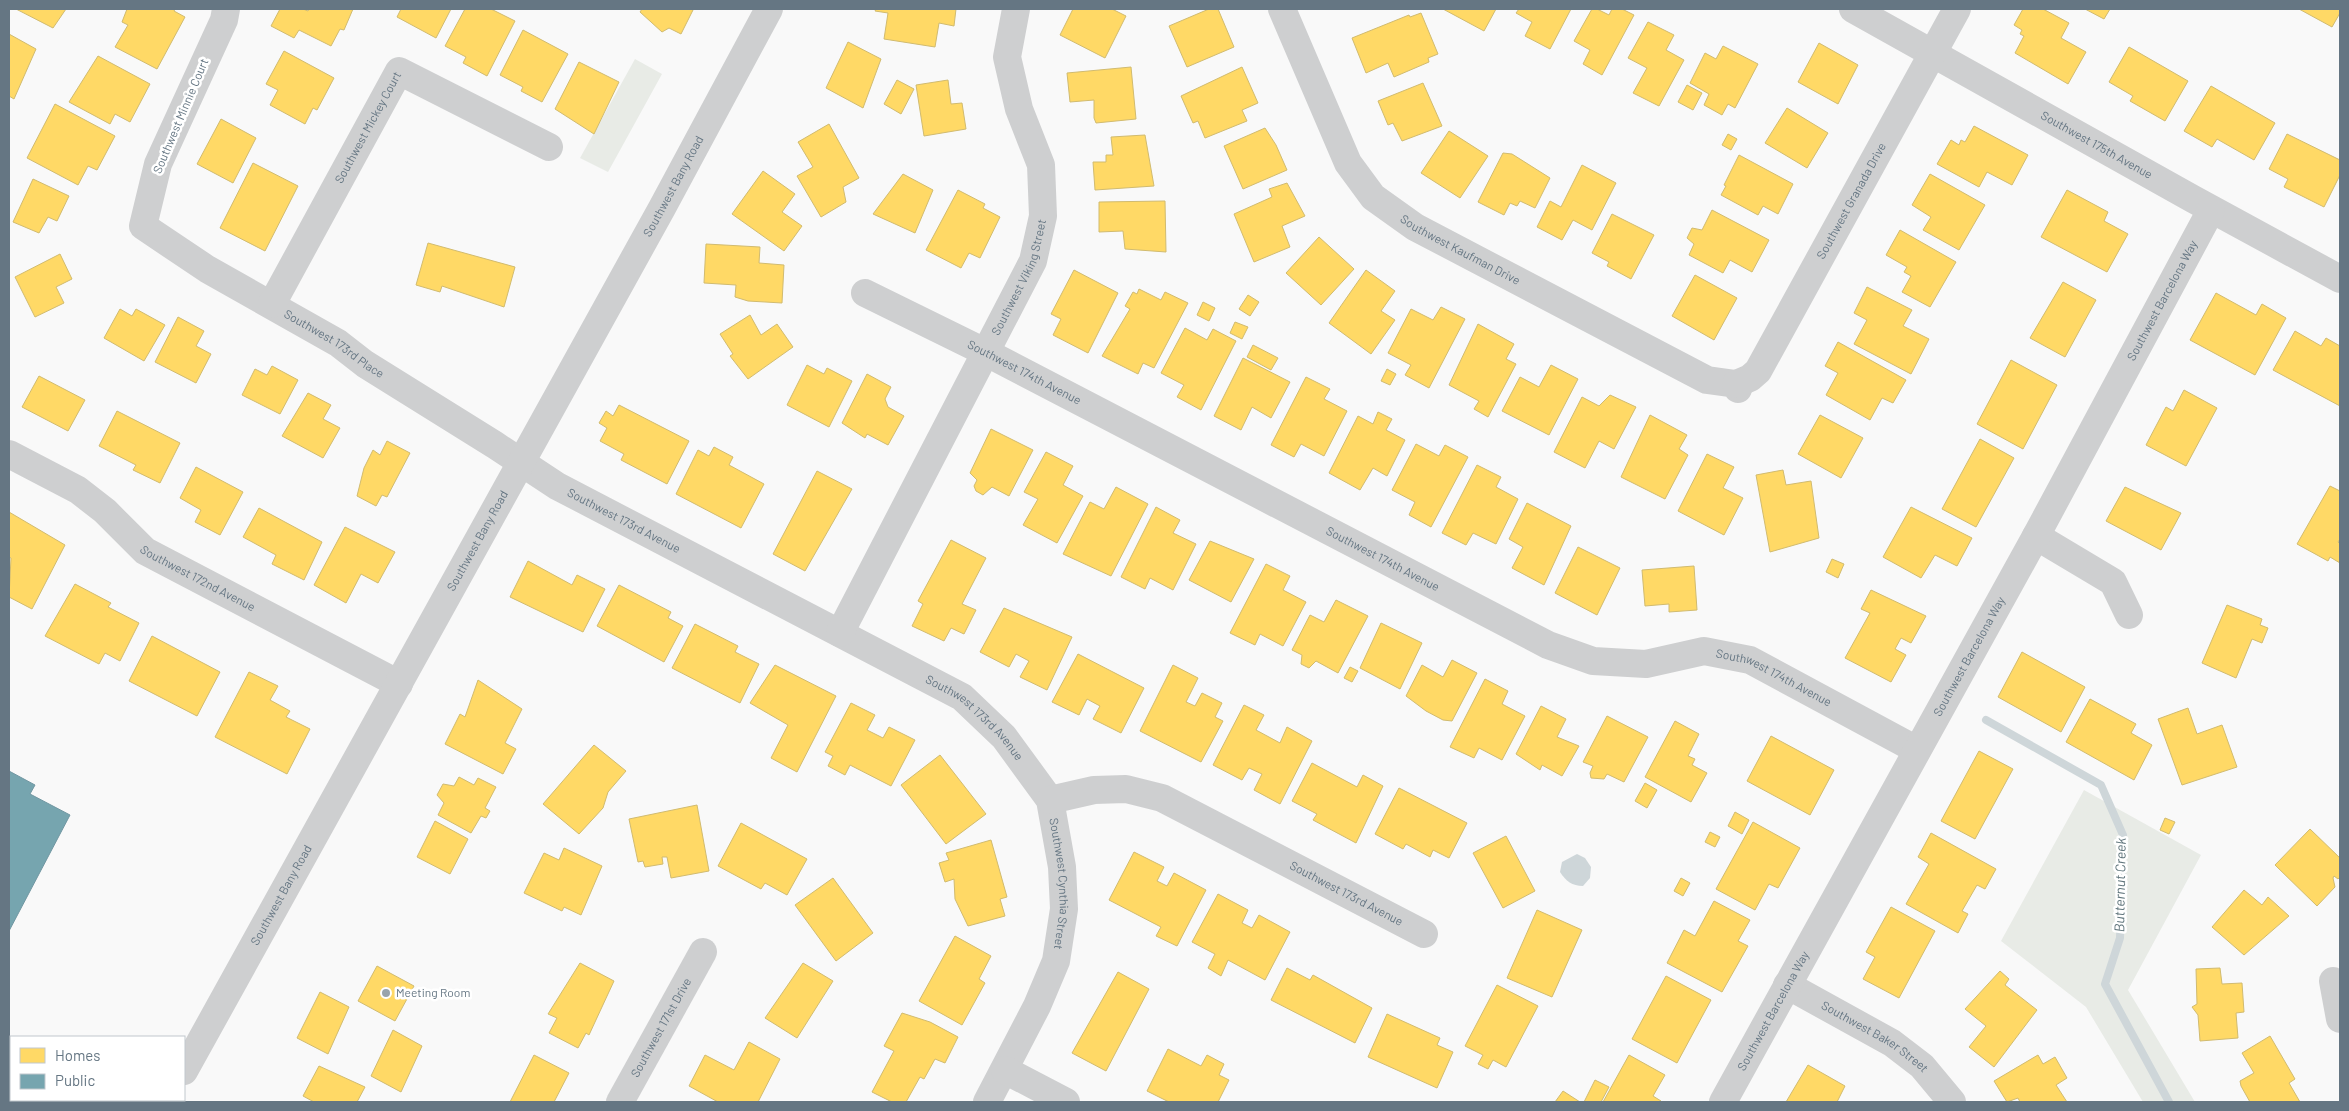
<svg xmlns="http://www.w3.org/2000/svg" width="2349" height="1111" font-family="Barlow,sans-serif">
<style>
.green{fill:#e8ebe6}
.water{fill:#ced6d9}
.homes{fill:#ffd966;stroke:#d1bb6f}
.public{fill:#76a5af;stroke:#7197a2}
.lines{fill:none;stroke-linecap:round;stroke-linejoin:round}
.stream{stroke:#ced6d9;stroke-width:8}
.minor{stroke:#cecfd0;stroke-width:28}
.poi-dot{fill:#99a4ac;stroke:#fff;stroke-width:2}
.labels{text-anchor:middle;stroke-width:5;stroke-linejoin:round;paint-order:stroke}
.street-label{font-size:12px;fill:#657683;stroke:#fff}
.poi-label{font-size:12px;fill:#657683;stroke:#fff;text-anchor:start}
.water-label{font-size:14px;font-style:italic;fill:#60757c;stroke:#fff}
</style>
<rect width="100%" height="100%" fill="#f9f9f9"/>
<path class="green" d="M635 59 662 74 608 172 580 158Z
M2084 790 2201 855 2128 990 2195 1102H2143L2086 1007 2001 941Z"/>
<path class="water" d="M1577 854 1585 858 1591 867 1590 878 1583 886C1572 886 1566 881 1560 872L1562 862Z"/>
<path class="homes" d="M16 9H66L53 28Z
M127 9H175L174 11 185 17 157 69 115 47 128 25 122 22Z
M280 9H303L308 11 309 9H353L344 30 340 29 331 46 299 30 294 38 271 26Z
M401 9H451L436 38 397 17Z
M465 9H491L515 21 487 76 463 63 466 57 445 46Z
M642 9H691L693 10 681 34 669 28 662 32 640 12Z
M876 9H956L954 26 939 23 935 47 884 39 888 13 875 11Z
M1073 9H1112L1126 16 1105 58 1060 35Z
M1209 9H1218L1234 47 1187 67 1169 26Z
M1443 9H1496L1484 31Z
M1519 9H1571L1550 49 1525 36 1532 22 1516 13Z
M1592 9H1597L1609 15 1612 9H1622L1634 15 1602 75 1583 64 1590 50 1574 41Z
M2023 9H2043L2069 23 2061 38 2086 52 2068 84 2015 53 2024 36 2020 34 2022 30 2014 25Z
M2085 9H2110L2104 19Z
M2299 9H2340V13L2332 27Z
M1421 13 1438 54 1428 58 1429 62 1394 77 1388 63 1366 73 1352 38 1409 15 1410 17Z
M1648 22 1674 35 1666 50 1684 60 1659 106 1633 93 1647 68 1628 58Z
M523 30 568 54 542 102 521 91 523 87 500 75Z
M9 34 36 49 14 99 9 96Z
M848 42 881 59 863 108 826 88Z
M1819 43 1858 65 1838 104 1798 82Z
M1723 46 1758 64 1735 108 1728 104 1722 115 1704 105 1709 94 1690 83 1705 53 1716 59Z
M2129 47 2188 81 2165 121 2130 101 2133 96 2109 82Z
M284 51 334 78 317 110 313 108 305 124 270 105 278 90 266 84Z
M98 56 150 84 130 122 115 114 110 124 69 102Z
M579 62 619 82 594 134 555 109Z
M1131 67 1136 119 1096 123 1094 118V100L1070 102 1067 73Z
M1242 67 1258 103 1242 110 1247 121 1205 138 1198 121 1193 123 1181 96Z
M897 80 914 89 901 114 884 104Z
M948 80 951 104 962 103 966 129 924 136 916 85Z
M1423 83 1442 126 1402 141 1393 123 1388 125 1378 101Z
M1687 85 1702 93 1693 110 1678 102Z
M2211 86 2275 123 2254 160 2217 139 2212 147 2184 131Z
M55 104 115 136 97 170 88 166 78 185 27 158Z
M1787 108 1828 133 1807 168 1765 143Z
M221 119 256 138 233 183 197 164Z
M829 124 859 178 843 187 846 202 821 217 797 176 813 167 798 142Z
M1974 126 2028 155 2012 185 1987 172 1979 187 1937 164 1951 140 1959 145 1961 140 1965 142Z
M1265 128 1276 145 1287 170 1243 189 1224 146Z
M1449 131 1488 156 1460 198 1421 173Z
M1728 134 1737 139 1731 150 1722 145Z
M2287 134 2340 160V175L2324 207 2284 187 2288 179 2269 169Z
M1145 135 1154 186 1095 190 1093 162H1106V155H1113L1111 137Z
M1503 153 1512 154 1550 178 1535 208 1520 201 1517 206 1510 203 1504 215 1478 202Z
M1739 155 1793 184 1778 214 1763 206 1758 215 1721 195 1726 186 1724 185Z
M253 163 298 186 265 251 220 228Z
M1582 165 1616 183 1592 230 1573 220 1562 240 1537 227 1550 201 1561 207Z
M763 171 795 194 782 212 802 226 784 251 732 214Z
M903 174 933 190 915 233 873 214Z
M1930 174 1985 205 1959 250 1923 230 1931 217 1912 205Z
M33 179 69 196 57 221 48 217 39 233 13 222Z
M1287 183 1305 216 1282 226 1290 247 1254 262 1234 214 1272 197 1269 189Z
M958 190 985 204 983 208 1000 217 980 258 969 253 961 268 926 250Z
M2067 190 2108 212 2104 221 2128 234 2107 272 2041 237Z
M1165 201 1166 252 1125 249 1123 231 1099 232V202Z
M1712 210 1769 240 1752 272 1730 260 1723 273 1689 255 1694 244 1687 238 1692 228 1702 230Z
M1612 214 1654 235 1631 279 1607 266 1609 262 1592 253Z
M1900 230 1956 262 1930 307 1902 292 1911 276 1904 272 1907 267 1886 255Z
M1319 237 1354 269 1321 305 1286 273Z
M428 243 515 267 504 307 442 286 440 292 416 285Z
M706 244 760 247 759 263 784 265 782 303 748 301 735 297 736 285 704 283Z
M60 254 72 279 56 287 64 303 35 317 15 277Z
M1074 270 1118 293 1088 353 1053 335 1061 319 1051 314Z
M1366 270 1395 291 1381 311 1395 320 1371 354 1329 323Z
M1695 275 1737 298 1714 340 1672 316Z
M2063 282 2096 300 2065 357 2030 338Z
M1867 287 1912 310 1903 326 1929 339 1911 374 1854 344 1867 320 1854 313Z
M1139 289 1161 300 1165 292 1188 303 1154 368 1143 363 1138 374 1102 356 1130 309 1125 306 1133 292 1137 294Z
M2216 293 2256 315 2262 304 2286 318 2255 375 2190 340Z
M1248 295 1259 302 1250 316 1239 309Z
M1203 302 1215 308 1209 321 1197 315Z
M1441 307 1465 319 1429 388 1405 375 1411 365 1388 353 1411 309 1433 320Z
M120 309 132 316 136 309 165 325 144 361 104 338Z
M750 315 761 335 777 324 793 347 748 379 730 356 733 354 720 334Z
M178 317 204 331 196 346 211 354 196 383 155 362Z
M1235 322 1248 327 1242 339 1230 333Z
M1478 324 1514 344 1506 359 1516 364 1488 417 1474 409 1479 401 1449 385Z
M1185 328 1207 340 1213 329 1236 341 1201 410 1177 397 1184 385 1161 373Z
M2295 331 2321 346 2326 338 2340 346V406L2273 370Z
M1838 342 1906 380 1893 403 1882 398 1870 420 1826 395 1838 373 1825 366Z
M1253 345 1278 358 1271 370 1247 357Z
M1243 358 1290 382 1271 418 1252 407 1241 430 1214 416Z
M2011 360 2057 385 2023 449 1977 424Z
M807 365 824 374 827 368 852 381 829 427 787 405Z
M1551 365 1578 379 1549 435 1502 411 1520 377 1539 387Z
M272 366 298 380 280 414 242 395 255 369 267 375Z
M1387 369 1396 374 1390 385 1381 381Z
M867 374 891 387 885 399 888 407 904 416 888 445 867 434 865 438 842 423Z
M39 376 85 400 68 431 22 407Z
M1306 377 1330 389 1324 399 1347 411 1324 456 1301 444 1294 457 1271 445Z
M2184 390 2217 408 2186 466 2146 445 2166 407 2173 411Z
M308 393 331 405 323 419 340 428 323 458 282 436Z
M1610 395 1636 407 1614 449 1599 441 1585 468 1554 452 1582 397 1599 406Z
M619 405 689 441 667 484 621 460 624 454 600 441 607 428 599 423 606 411 613 416Z
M117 411 180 443 160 483 133 470 136 465 99 446Z
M1378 412 1392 419 1386 430 1405 440 1387 476 1373 468 1360 490 1329 473 1358 416 1373 424Z
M1650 415 1687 435 1679 449 1688 455 1665 499 1621 477Z
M1820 415 1863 438 1841 478 1798 454Z
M991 429 1033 450 1009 496 992 487 983 495 976 491 974 486 977 480 970 473Z
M1980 439 2014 458 1976 527 1942 509Z
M387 441 410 453 387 497 382 495 376 506 357 496 364 468 373 450 380 455Z
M1416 444 1439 456 1445 445 1468 457 1431 527 1409 515 1415 502 1392 490Z
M714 447 733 457 729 465 764 484 741 528 676 494 698 450 709 456Z
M1046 452 1073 466 1063 485 1083 496 1057 543 1023 525 1038 499 1024 492Z
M1707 454 1734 467 1723 488 1743 498 1724 535 1678 511Z
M1477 465 1501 477 1496 487 1518 499 1496 544 1473 533 1466 545 1442 533Z
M196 467 243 492 220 535 195 522 201 510 180 498Z
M1783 470 1786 485 1811 481 1819 538 1770 552 1756 475Z
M817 471 852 489 805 571 773 554Z
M2330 486 2340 491V539L2338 542 2340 544V563L2330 557 2328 561 2297 544Z
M1116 487 1148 504 1111 576 1063 554 1090 502 1104 509Z
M2125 487 2181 513 2161 550 2106 521Z
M1527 503 1571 526 1544 585 1512 568 1523 547 1509 539Z
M1156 507 1180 520 1173 533 1196 544 1173 590 1150 578 1145 589 1121 577Z
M1911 507 1972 538 1957 566 1935 555 1921 578 1883 557Z
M259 508 322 542 304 580 272 564 276 555 243 537Z
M9 512 65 545 32 609 9 597 11 558 9 557Z
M345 527 395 552 378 583 361 574 346 603 314 585Z
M951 540 986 558 962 604 976 610 964 634 951 628 944 641 912 626 923 604 918 601Z
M1210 541 1254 559 1231 602 1189 580Z
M1578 547 1620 568 1597 615 1555 593Z
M1832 559 1844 564 1838 578 1826 572Z
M528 561 572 585 577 575 605 589 583 632 510 597Z
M1266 564 1290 576 1283 590 1306 602 1283 646 1260 634 1255 645 1230 633Z
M1694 566 1697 610 1669 612V604L1645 606 1642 570Z
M75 584 111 603 108 607 139 623 120 661 105 653 99 664 45 636Z
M619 585 671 612 668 618 683 626 664 662 597 626Z
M1871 590 1926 616 1911 643 1901 638 1895 649 1906 655 1891 682 1845 658 1870 613 1861 609Z
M1336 600 1368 616 1338 673 1316 661 1309 668 1301 664 1302 655 1292 650 1310 615 1324 622Z
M2227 605 2262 619 2260 625 2268 628 2262 643 2252 639 2236 678 2202 663Z
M1004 608 1072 637 1047 690 1020 677 1029 661 1016 654 1009 667 980 652Z
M1381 623 1422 643 1400 689 1360 668Z
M695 624 738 646 735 652 759 664 740 703 672 668Z
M152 636 220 672 197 716 129 681Z
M2022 652 2085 687 2061 732 1998 697Z
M1078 654 1144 688 1121 733 1093 719 1100 706 1087 699 1079 715 1052 702Z
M1452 660 1477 673 1452 721 1443 720 1426 711 1406 696 1422 665 1443 677Z
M775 665 836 696 797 772 771 758 788 725 750 703Z
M1173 665 1198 678 1186 702 1195 706 1202 693 1222 703 1215 717 1223 721 1201 762 1140 731Z
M1350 667 1358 671 1352 682 1344 678Z
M249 672 278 686 270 700 290 711 286 717 310 729 287 774 215 737Z
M1485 679 1508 691 1502 704 1525 716 1502 760 1479 748 1474 758 1450 747Z
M478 680 522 709 505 743 516 749 503 774 445 744 460 714 465 717Z
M2090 699 2136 724 2131 733 2152 745 2134 780 2066 742Z
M851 703 875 715 867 730 883 738 889 727 915 740 891 786 850 765 845 775 828 766 833 756 825 752Z
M1244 705 1264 715 1256 730 1280 743 1287 727 1312 741 1280 804 1254 790 1262 774 1249 768 1242 780 1213 765Z
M1541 706 1566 719 1557 737 1579 746 1562 776 1542 765 1540 770 1516 754Z
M2188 708 2197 734 2222 725 2237 767 2182 785 2158 719Z
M1607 716 1648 737 1624 782 1607 774 1604 779 1591 778 1590 773 1593 766 1583 762Z
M1675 721 1699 734 1688 756 1695 759 1692 765 1707 773 1691 802 1645 777Z
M1771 736 1834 770 1810 815 1747 781Z
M594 745 626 771 608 792 603 808 579 834 543 804Z
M1979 751 2013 769 1975 839 1941 821Z
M940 755 986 814 946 844 901 785Z
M1312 763 1357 787 1363 775 1383 786 1356 843 1313 820 1317 814 1292 801Z
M459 777 474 785 478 778 496 787 485 808 490 811 486 818 481 816 471 833 438 815 444 803 437 795 443 784 454 786Z
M1645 783 1657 790 1647 808 1635 801Z
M1399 788 1467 823 1449 858 1433 850 1430 857 1406 844 1403 849 1375 834Z
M697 805 709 871 671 878 667 857H662L663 864 645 867 643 861 638 862 629 819Z
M1735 812 1749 820 1742 834 1728 826Z
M2165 818 2175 822 2169 834 2160 830Z
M435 821 468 839 450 874 417 857Z
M1753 822 1800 848 1778 888 1769 884 1755 910 1716 889Z
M741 823 807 859 787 895 765 883 761 889 718 866Z
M2310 829 2340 858V877L2338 879 2334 876 2333 878 2335 887 2317 906 2275 865Z
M1710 832 1720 837 1715 847 1705 842Z
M1931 833 1996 869 1985 889 1977 885 1962 911 1968 914 1958 933 1906 904 1929 864 1918 857Z
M1506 836 1535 891 1503 908 1473 853Z
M991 840 1007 897 1000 899 1005 916 968 926 955 899 954 879 945 882 939 863 949 860 946 853Z
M564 848 602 866 581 915 564 907 562 911 524 893 544 853 559 860Z
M1134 852 1164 867 1157 881 1167 886 1174 873 1206 890 1177 946 1156 936 1161 927 1109 900Z
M833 878 873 933 836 961 795 905Z
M1681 878 1690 883 1683 896 1674 891Z
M2244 890 2262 905 2268 897 2289 916 2244 955 2212 927Z
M1218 894 1248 910 1242 923 1252 928 1259 915 1290 932 1265 980 1228 960 1221 976 1208 968 1215 954 1192 942Z
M1714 901 1750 920 1738 941 1748 946 1722 992 1667 963 1684 930 1695 936Z
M1891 907 1935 931 1899 998 1863 979 1875 957 1866 952Z
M1537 910 1582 930 1552 997 1507 978Z
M955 936 991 956 979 979 985 983 962 1025 919 1001Z
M580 963 614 981 589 1035 586 1033 578 1048 549 1033 557 1018 548 1014Z
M803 963 833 981 797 1038 765 1018Z
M377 966 414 986 395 1021 358 1001Z
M1287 968 1310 980 1313 975 1372 1008 1355 1043 1271 1000Z
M2220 968 2222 984 2242 983 2244 1012 2236 1013 2238 1038 2200 1041 2198 1015 2192 1007 2197 1004 2196 969Z
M2000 971 2009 979 2005 985 2037 1010 1994 1067 1969 1047 1986 1026 1965 1009Z
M1118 972 1149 989 1106 1071 1072 1053Z
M1666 976 1711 1000 1677 1063 1632 1039Z
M1497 985 1538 1006 1506 1067 1493 1060 1488 1069 1478 1064 1483 1055 1465 1046Z
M320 992 349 1007 328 1054 297 1038Z
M902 1013 930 1022 958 1037 945 1063 935 1059 924 1079 920 1077 906 1102H892L872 1092 894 1051 884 1046Z
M1387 1014 1440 1038 1437 1045 1453 1052 1437 1088 1368 1057Z
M393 1030 422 1046 401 1092 371 1076Z
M2270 1036 2295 1079 2289 1083 2300 1102H2250L2241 1086 2240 1081 2254 1073 2242 1053Z
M749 1042 780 1059 758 1102H718L689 1086 705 1055 734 1070Z
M1168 1049 1201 1066 1207 1055 1224 1064 1219 1075 1229 1080 1218 1102H1169L1147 1091Z
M534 1055 569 1073 554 1102H510Z
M1629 1055 1665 1075 1653 1096 1661 1101 1660 1102H1603Z
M2038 1055 2043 1064 2055 1057 2067 1078 2056 1085 2067 1102H2020L2018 1098 2007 1102 1994 1081Z
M1808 1065 1845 1086 1837 1102H1786Z
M319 1066 365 1087 357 1102H314L303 1096Z
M1595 1080 1609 1087 1601 1102H1584Z
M1563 1091 1580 1102H1555Z"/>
<path class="public" d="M9 771 35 785 30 794 70 815 9 931Z"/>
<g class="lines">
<path class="stream" d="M1986 720 2101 785 2123 835 2120 938 2105 984 2169 1102"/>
<g class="minor">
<path id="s1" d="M226 9 224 20 158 164 143 226 207 269 338 343 365 364 495 445 557 486 962 697 1004 737 1050 800 1062 867 1064 909 1056 961 1037 1006 987 1102"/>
<path id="s2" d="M1282 9 1348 163 1373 197 1415 227 1707 380 1736 384 1738 389"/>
<path id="s3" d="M1853 9 2193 199 2340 279"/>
<path id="s4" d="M865 293 987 353 1548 645 1593 661 1646 664 1704 651 1750 660 1917 750"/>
<path id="s5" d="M272 304 399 71 549 147"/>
<path id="s6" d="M1736 384 1750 378 1758 371 1957 9"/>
<path id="s7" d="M9 454 78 490 105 511 145 551 399 684"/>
<path d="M2036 536 2113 582 2129 615"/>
<path id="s8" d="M840 633 1033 261 1043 216 1041 165 1019 109 1007 57 1016 9"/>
<path id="s9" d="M1050 800 1094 790 1126 789 1162 798 1424 934"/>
<path d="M2333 981 2340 1019"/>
<path id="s10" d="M1787 985 1892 1043 1922 1066 1952 1102"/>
<path d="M1005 1070 1066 1102"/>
<path id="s11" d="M184 1071 662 208 769 9"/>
<path d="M167 1102 168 1100"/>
<path id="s12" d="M620 1102 703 952"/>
<path id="s13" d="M1723 1102 2036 536 2211 210"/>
</g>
</g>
<circle class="poi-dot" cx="386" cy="993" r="5"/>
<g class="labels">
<g class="street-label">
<text transform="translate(181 116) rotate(-67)" y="4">Southwest Minnie Court</text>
<text dy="4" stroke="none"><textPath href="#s5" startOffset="201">Southwest Mickey Court</textPath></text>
<text dy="4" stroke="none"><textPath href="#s3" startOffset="279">Southwest 175th Avenue</textPath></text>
<text dy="4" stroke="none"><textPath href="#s11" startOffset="1011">Southwest Bany Road</textPath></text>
<text dy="4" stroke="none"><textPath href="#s6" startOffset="220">Southwest Granada Drive</textPath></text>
<text dy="4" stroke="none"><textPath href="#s2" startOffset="312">Southwest Kaufman Drive</textPath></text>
<text dy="4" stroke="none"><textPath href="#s8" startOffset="399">Southwest Viking Street</textPath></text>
<text dy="4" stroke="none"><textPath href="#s13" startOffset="914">Southwest Barcelona Way</textPath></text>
<text dy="4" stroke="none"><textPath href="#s1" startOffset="458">Southwest 173rd Place</textPath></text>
<text dy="4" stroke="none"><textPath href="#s4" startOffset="178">Southwest 174th Avenue</textPath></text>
<text dy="4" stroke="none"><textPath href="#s1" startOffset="798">Southwest 173rd Avenue</textPath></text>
<text dy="4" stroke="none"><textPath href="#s11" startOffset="606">Southwest Bany Road</textPath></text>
<text dy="4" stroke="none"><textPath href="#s4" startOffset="582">Southwest 174th Avenue</textPath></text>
<text dy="4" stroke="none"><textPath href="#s7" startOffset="228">Southwest 172nd Avenue</textPath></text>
<text dy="4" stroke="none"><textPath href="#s13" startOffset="509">Southwest Barcelona Way</textPath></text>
<text dy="4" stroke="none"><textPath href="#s4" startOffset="1004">Southwest 174th Avenue</textPath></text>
<text dy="4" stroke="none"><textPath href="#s1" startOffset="1202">Southwest 173rd Avenue</textPath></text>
<text dy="4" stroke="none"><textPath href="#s1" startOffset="1400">Southwest Cynthia Street</textPath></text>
<text dy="4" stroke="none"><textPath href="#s9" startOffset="322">Southwest 173rd Avenue</textPath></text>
<text dy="4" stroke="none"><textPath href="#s11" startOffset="201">Southwest Bany Road</textPath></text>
<text dy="4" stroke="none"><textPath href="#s13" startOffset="104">Southwest Barcelona Way</textPath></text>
<text dy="4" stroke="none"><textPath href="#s12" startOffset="85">Southwest 171st Drive</textPath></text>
<text dy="4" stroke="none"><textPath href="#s10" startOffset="102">Southwest Baker Street</textPath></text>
</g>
<g class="poi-label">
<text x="396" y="997">Meeting Room</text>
</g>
<g class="water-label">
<text transform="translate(2120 885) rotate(-89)" y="5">Butternut Creek</text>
</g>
</g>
<rect width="2349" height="1111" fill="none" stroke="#657683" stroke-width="20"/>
<rect x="10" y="1036" width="175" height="65" fill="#ffffff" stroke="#c1c8cd"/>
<rect x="20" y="1048" width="25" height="15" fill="#ffd966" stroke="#c1c8cd"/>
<text x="55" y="1061" font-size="15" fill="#657683">Homes</text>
<rect x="20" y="1074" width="25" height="15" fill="#76a5af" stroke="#c1c8cd"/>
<text x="55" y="1086" font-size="15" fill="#657683">Public</text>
</svg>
